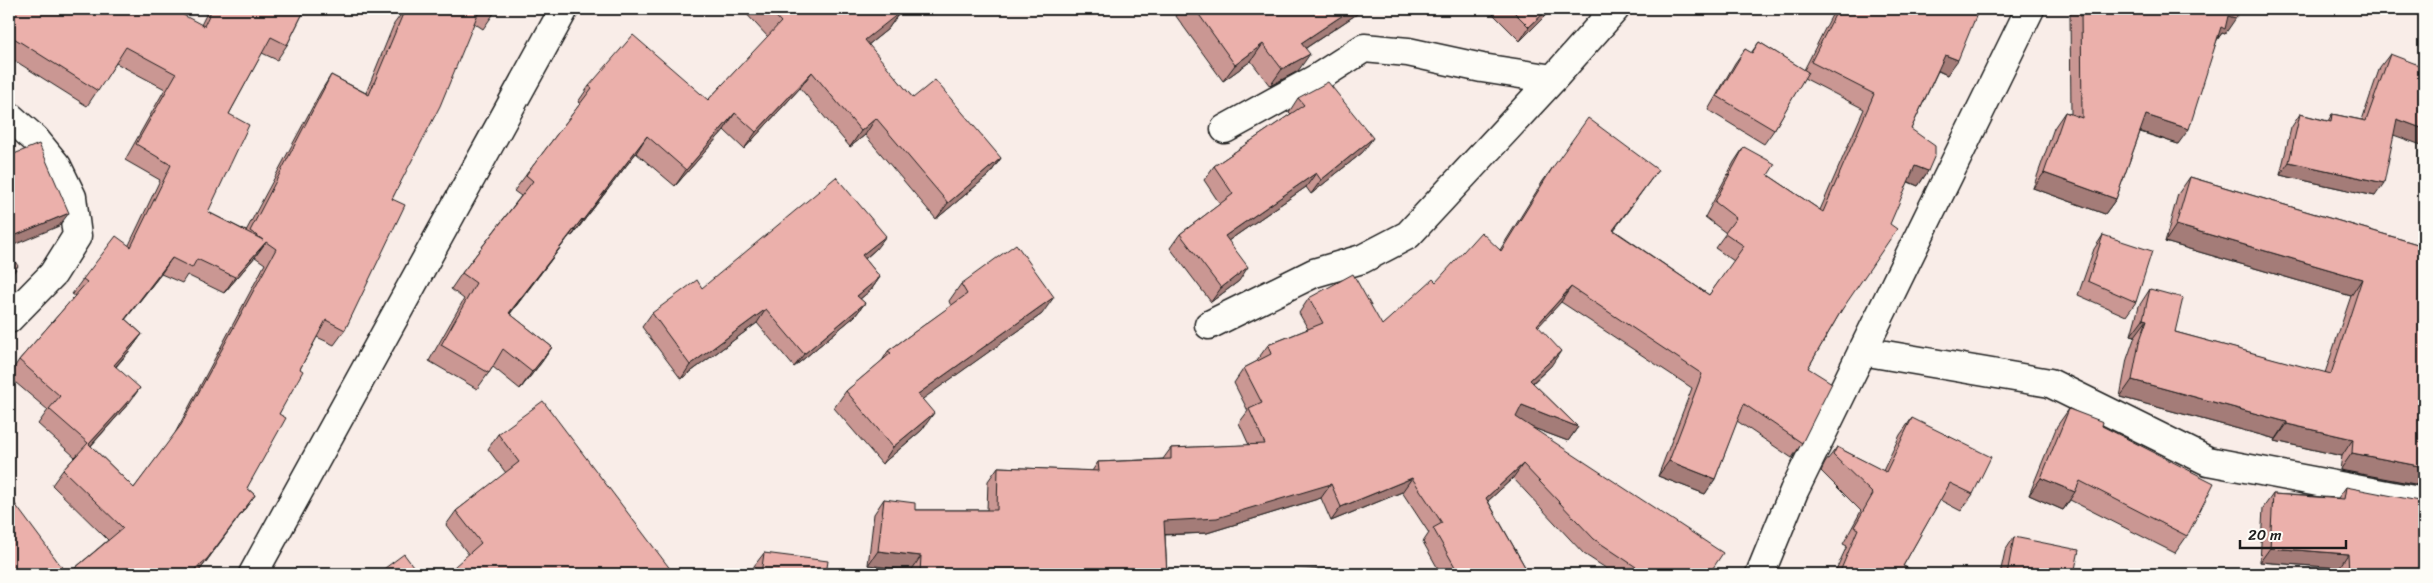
<svg xmlns="http://www.w3.org/2000/svg" width="2433" height="583" font-family="Sriracha,sans-serif">
<style>
.lines{fill:none;stroke-linecap:round;stroke-linejoin:round}
.street-casing{stroke:#1c1c1c;stroke-width:31}
.street{stroke:#fdfcf7;stroke-width:28}
.wall{fill:#ca9793;stroke:#1c1c1c;fill-rule:evenodd}
.shaded-wall{fill:#a47b78;stroke:#1c1c1c}
.building{fill:#ebb0ab;stroke:#1c1c1c;fill-rule:evenodd}
</style>
<rect width="100%" height="100%" fill="#f9ede8"/>
<filter id="ink" filterUnits="userSpaceOnUse"><feTurbulence type="fractalNoise" baseFrequency=".02" numOctaves="2"/><feDisplacementMap in="SourceGraphic" scale="10" xChannelSelector="R" yChannelSelector="G"/><feConvolveMatrix kernelMatrix="1 2 1 2 8 2 1 2 1" color-interpolation-filters="sRGB"/></filter>
<g filter="url(#ink)">
<g class="lines">
<g class="street-casing">
<path id="street" d="M9 116 35 139 57 166 72 197 77 236 53 274 9 319
M1225 129 1319 77 1364 48 1408 52 1482 68 1553 79
M1209 325 1314 273 1362 259 1408 235 1553 79 1615 9
M1862 351 2050 383 2208 461 2424 502
M253 574 564 9
M1760 574 1794 491 2030 9"/>
</g>
<use href="#street" class="street"/>
</g>
<path class="wall" d="M9 9 201 25 209 9H305L287 45 277 60 262 53 229 114 208 212 246 231 321 91 331 75 366 93 394 24 405 9 420 14 424 9H497L483 29 474 23 392 199 345 330 334 345 317 337 300 369 279 414 247 488 255 495 197 574H68L108 540 52 485 63 470 75 457 38 424 48 410 9 377V375L19 360 75 296 72 294 83 279 129 245 160 180 125 160 165 89 116 63 87 106 9 57ZM255 257 265 264 173 437 134 488 91 446 129 403 116 367 131 349 142 334 125 319 161 274 182 283 187 275 224 293Z
M742 9H907L897 16 888 29 868 45 913 98 1001 158 989 175 936 219 865 135 850 147 800 88 744 149 724 130 675 186 636 153 572 236 570 235 510 314 552 347 541 363 520 389 493 367 477 389 429 361 464 299 451 289 462 273 521 196 514 191 526 175 580 104 578 102 589 86 708 100 768 37Z
M1175 9H1362L1360 12 1306 48 1298 71 1270 86 1251 61 1223 81 1173 12Z
M1488 9H1552L1520 41Z
M1824 9H1979L1947 75 1938 71 1911 129 1928 171 1918 186 1908 182 1841 311 1808 368 1802 443 1792 458 1737 421 1715 479 1705 494 1658 476 1692 388 1561 302 1538 326 1551 366 1533 383 1578 427 1568 441 1531 427 1709 574H1615L1584 554 1513 478 1488 501 1529 574H1441L1423 542 1429 533 1402 492 1331 521 1321 498 1207 533 1165 535 1167 574H910L911 571 868 565 874 514 884 499 915 510H987L988 481 998 467 1092 471 1098 462 1163 459 1171 448 1249 445 1239 423 1248 411 1234 383 1244 368 1258 361 1257 360 1268 345 1308 329 1299 313 1309 298 1382 325 1436 282 1500 250 1543 181 1553 167 1658 170 1614 230 1709 295 1734 261 1715 248 1726 233 1705 217 1734 162 1744 147 1768 175 1820 210 1864 109 1804 78 1774 130 1764 144 1708 110 1735 63 1745 49 1751 53 1759 42 1804 70 1832 15Z
M2073 9H2240L2225 34 2222 33 2217 40 2178 144 2140 132 2116 199 2105 214 2033 188 2054 128 2065 112 2071 114 2070 13Z
M2390 54 2394 135 2375 196 2280 175 2291 128 2300 114 2328 121 2332 114 2362 120 2380 67Z
M1298 98 1363 152 1311 194 1306 187 1228 241 1239 281 1211 302 1170 248 1180 234 1220 204 1204 180 1214 166 1291 114 1289 112Z
M2190 177 2424 246 2420 485 2340 470 2342 456 2275 441 2276 439 2120 397 2127 359 2135 336 2131 335 2139 306 2150 289 2175 332 2325 373 2351 296 2165 242 2178 194Z
M2103 235 2136 302 2126 316 2078 295 2094 249Z
M876 249 865 259 880 277 871 290 860 299 865 303 855 316 794 367 757 323 681 379 642 327 652 313Z
M961 284 1042 314 922 399V430L882 464 834 408 846 391 882 361 888 351 951 306 949 301Z
M2069 409 2102 426 2187 536 2175 553 2070 500 2063 510 2029 495 2057 426Z
M1912 418 1973 494 1961 511 1940 500 1903 566 1921 574H1834L1847 546 1843 544 1861 511 1821 471 1825 463 1837 447 1883 471 1900 435Z
M498 434 674 574 469 555 446 525 456 511 506 473 488 449Z
M2346 487 2424 574H2339V568L2260 562 2263 508 2273 494 2338 498Z
M2014 537 2074 574H2000L2005 551Z
M764 553 826 574H753L754 566Z"/>
<path class="shaded-wall" d="M896 9H907L897 16 888 29 853 57 865 40Z
M1352 9H1362L1360 12 1289 59 1301 43Z
M1548 9H1552L1520 41 1529 27Z
M2228 16 2236 18 2225 34 2222 33 2214 44 2210 43Z
M1263 44 1251 61 1223 81 1235 65Z
M1310 54 1298 71 1270 86 1282 69Z
M1945 55 1958 60 1947 75 1935 69Z
M812 72 800 88 744 149 756 132Z
M735 113 724 130 675 186 686 170Z
M2146 115 2189 129 2178 144 2136 130Z
M876 118 865 135 850 147 861 131Z
M2397 119 2424 129V146L2388 133Z
M647 136 636 153 572 236 583 220Z
M1373 138 1363 152 1311 194 1321 180Z
M1001 158 989 175 936 219 948 203Z
M2289 162 2384 183 2375 196 2280 175Z
M1915 166 1928 171 1918 186 1905 180Z
M1316 173 1306 187 1215 250 1225 236Z
M2044 173 2116 199 2105 214 2033 188Z
M69 213 59 226 9 247V238Z
M582 219 570 235 498 329 509 313Z
M2176 225 2362 279 2351 296 2165 242Z
M886 236 876 249 853 269 862 255Z
M266 242 255 257 224 293 235 277Z
M172 258 161 274 114 334 125 319Z
M18 266 9 279V272Z
M1248 267 1239 281 1211 302 1221 288Z
M880 277 871 290 848 309 857 296Z
M1571 287 1561 302 1527 339 1537 325Z
M1054 297 1042 314 906 411 918 394Z
M865 303 855 316 794 367 804 354Z
M766 309 757 323 681 379 690 365Z
M2143 319 2147 320 2135 336 2131 335Z
M142 334 131 349 103 381 114 365Z
M552 347 541 363 520 389 532 372Z
M1561 351 1551 366 1520 394 1530 380Z
M2132 380 2287 422 2276 439 2120 397Z
M140 388 129 403 78 460 89 444Z
M1522 405 1578 427 1568 441 1512 420Z
M934 413 922 430 882 464 893 447Z
M2287 424 2353 439 2342 456 2275 441Z
M2352 453 2424 467V479L2420 485 2340 470Z
M1669 461 1715 479 1705 494 1658 476Z
M1523 464 1513 478 1476 512 1486 498Z
M1412 478 1402 492 1331 521 1341 507Z
M2041 478 2075 492 2063 510 2029 495Z
M1331 484 1321 498 1207 533 1154 535 1164 521Z
M255 495 197 574H189Z
M2270 548 2348 554 2339 568 2260 562Z
M878 551 921 556 911 571 868 565Z
M2421 571H2424V574H2418Z
M2349 572H2360L2358 574H2347Z"/>
<path class="building" d="M9 9H172L204 26 212 9H305L287 45 271 37 229 114 249 125 208 212 263 240 250 231 331 75 369 95 405 9H407L420 14 424 9H480L440 106 392 199 405 205 345 330 326 320 300 369 303 371 279 414 286 418 247 488 255 495 207 559 189 574H68L123 528 63 470 88 443 49 409 60 396 19 360 87 282 83 279 116 236 131 247 171 165 136 144 176 74 126 47 98 91 9 35ZM266 242 276 249 181 425 134 488 89 444 140 388 114 365 142 334 125 319 172 258 192 268 197 259 235 277Z
M486 9H497L493 14Z
M769 9H896L899 13 865 40 913 98 935 80 1001 158 948 203 876 118 861 131 812 72 756 132 735 113 686 170 647 136 583 220 582 219 509 313 552 347 532 372 503 349 489 373 441 345 476 283 462 273 533 181 526 175 592 88 589 86 633 35 708 100 781 22Z
M1195 9H1352L1301 43 1310 54 1282 69 1263 44 1235 65Z
M1511 9H1548L1529 27Z
M1838 9H1979L1958 60 1945 55 1911 129 1935 146V155L1928 171 1915 166 1890 224 1897 229 1841 311 1808 368 1832 383 1802 443 1744 404 1715 479 1669 461 1702 374 1571 287 1537 325 1561 351 1530 380 1578 427 1522 405 1516 417 1723 553 1709 574H1645V573L1594 539 1523 464 1486 498 1529 574H1459L1433 528 1442 523 1412 478 1341 507 1331 484 1217 518 1164 521 1167 574H920L921 556 878 551 884 499 915 503V510H997L998 467 1099 471 1098 462 1171 459V448L1265 444 1249 409 1262 403 1244 368 1271 354 1268 345 1323 323 1309 298 1353 274 1382 325 1433 279 1436 282 1481 232 1501 251 1553 167 1588 118 1658 170 1613 230 1709 295 1744 246 1725 233 1736 218 1715 202 1744 147 1775 164 1768 175 1823 212 1874 94 1811 62Z
M2081 9H2240L2236 18 2228 16 2225 29 2221 27 2189 129 2146 115 2116 199 2044 173 2065 112 2082 118Z
M1759 42 1808 72 1774 130 1717 96 1745 49 1752 53Z
M2390 54 2424 67V129L2397 119 2384 183 2289 162 2300 114 2331 122 2332 114 2366 121Z
M1328 82 1373 138 1321 180 1316 173 1225 236 1248 267 1221 288 1180 234 1233 194 1214 166 1304 105 1298 98Z
M39 144 69 213 9 238V156Z
M836 177 886 236 862 255 880 277 857 296 865 303 804 354 766 309 690 365 652 313 697 280 702 288Z
M2190 177 2424 246V467L2352 453 2353 439 2287 424V422L2132 380 2139 343 2147 320 2143 319 2150 289 2183 298 2175 332 2331 374 2362 279 2176 225Z
M2103 235 2152 251 2136 302 2088 281Z
M1016 244 1054 297 918 394 934 413 893 447 846 391 891 353 888 351 967 294 961 284Z
M9 253 18 266 9 272Z
M543 401 674 574H446L481 543 456 511 519 462 498 434Z
M2069 409 2103 422 2102 426 2214 483 2187 536 2080 481 2075 492 2041 478Z
M1912 418 1991 457 1973 494 1950 483 1903 566 1921 574H1839L1858 529 1854 527 1873 494 1833 455 1837 447 1886 472Z
M9 469 13 475 9 478Z
M2346 487 2424 502V571H2421V574H2360V572H2349L2348 554 2270 548 2273 494 2344 499Z
M9 496 67 574H9Z
M2014 537 2079 550 2074 574H2007Z
M764 553 828 561 826 574H761Z
M404 554 419 574H377Z
M1339 568V574H1286V572Z"/>
</g>
<rect width="2433" height="583" fill="none" stroke="#fdfcf7" stroke-width="30"/>
<rect x="15" y="15" width="2403" height="553" fill="none" stroke="#1c1c1c" stroke-width="2" filter="url(#ink)"/>
<path d="M2240 540v8h106v-8" fill="none" stroke="#1c1c1c" stroke-width="2.5"/>
<text x="2248" y="540" font-size="15" fill="#1c1c1c" stroke="#fdfcf7" stroke-width="4" paint-order="stroke">20 m</text>
</svg>
